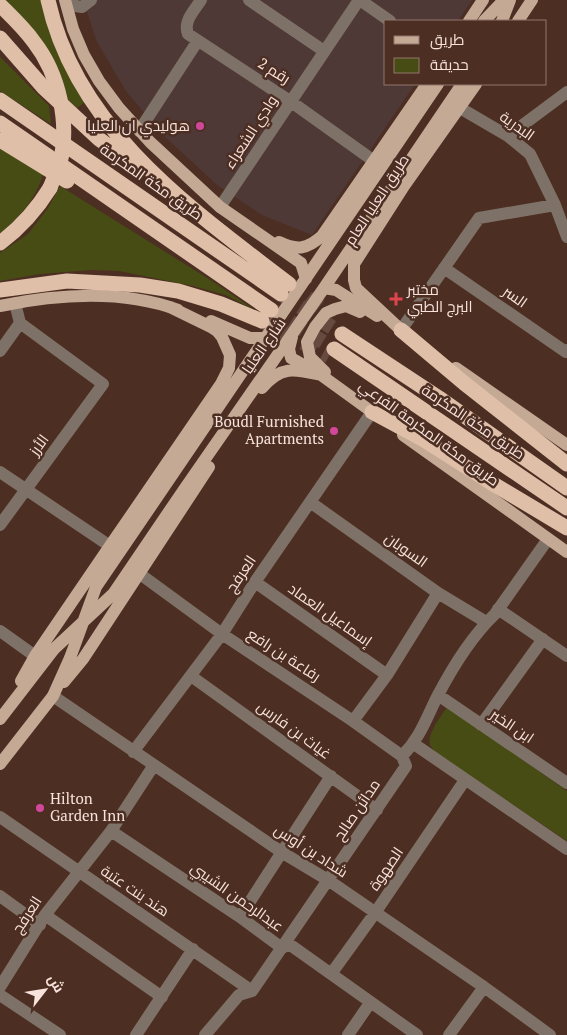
<svg xmlns="http://www.w3.org/2000/svg" width="567" height="1035" font-family="'PT Serif',Cairo,serif">
<style>
.commercial{fill:#4e3937}
.green{fill:#464c13}
.lines{fill:none;stroke-linecap:round;stroke-linejoin:round}
.highway-tunnel{stroke:#66493f;stroke-width:15;stroke-dasharray:15 8;stroke-linecap:butt}
.minor{stroke:#7e7167;stroke-width:12}
.major{stroke:#c4a995;stroke-width:12}
.highway{stroke:#dfbfa7;stroke-width:15}
.highway-bridge{stroke:#dfbfa7;stroke-width:15}
.hotel-dot{fill:#d1479c;stroke:#4d2e23;stroke-width:2}
.health-dot{fill:#e0444e;stroke:#4d2e23;stroke-width:2}
.labels{text-anchor:middle;stroke-width:5;stroke-linejoin:round;paint-order:stroke}
.street-label{font-size:15px;fill:#f7e3db;stroke:#4d2e23}
.poi-label{font-size:15px;fill:#f7e3db;stroke:#4d2e23;text-anchor:end}
</style>
<rect width="100%" height="100%" fill="#4d2e23"/>
<path class="commercial" d="M83 0H472L458 21H386V84H415L312 235 262 215 217 185 162 134 126 91 97 42Z"/>
<path class="green" d="M2 0H43L53 40 74 85 85 102 77 108 65 97Z
M0 57 49 106 51 124 0 91Z
M0 148 43 175C34 202 21 215 0 234Z
M60 186 212 281 261 314 226 295 193 286 119 271 91 270 40 274 0 281V253L28 234 48 208Z
M447 707 567 791V841L435 752C433 749 431 747 430 745 427 733 441 717 447 707Z"/>
<g class="lines">
<path class="highway-tunnel" d="M289 284 324 310
M281 294 342 334
M271 310 323 342
M262 321 329 356"/>
<path class="minor" d="M71 0 75 6 82 7 91 0
M201 0C194 11 183 21 188 34L290 101 374 161
M249 0 324 51
M360 0 390 21
M460 108 508 136 530 154 555 205 567 237
M139 131 197 42
M508 136 567 92
M220 207 359 0
M444 268 566 352 567 350
M401 330 479 218 555 205
M0 351 20 323 15 303
M0 472 110 546
M310 502 438 593 486 622
M0 525 103 384 20 323
M140 574 222 634 353 721 402 756 406 766 252 991 239 995 205 1035
M255 582 387 675
M498 609 567 656
M0 631 35 656
M191 676 377 810
M438 695 567 783
M53 696 283 853 328 880 484 987 550 1035
M353 721 387 675 438 593
M481 725 543 639
M414 744 567 849
M133 752 222 634 255 582 372 412
M402 756C420 738 426 719 437 697 452 668 471 637 495 614L548 539
M0 817 252 991
M111 831 240 917 282 948 289 944 417 1035
M0 896 40 925
M45 915 162 997
M240 917 331 776
M331 974 375 913 465 780
M0 987 45 915 111 831 154 765
M0 995 60 1035
M136 1035 193 949
M348 1035 370 1003
M449 1035 484 987"/>
<path class="major" d="M65 0 73 29 84 55 99 81 119 108 150 142 220 207 301 263 306 279
M469 21 483 0
M484 21 504 0
M502 21 510 0
M518 21 532 0
M279 242C298 251 307 249 322 236L427 84
M324 288 336 290 377 316
M0 306C58 294 121 289 178 310
M211 321 250 338H265
M401 330 356 288 354 280V264L404 186 476 84
M292 337 289 349 291 358 321 375 379 417
M456 368 567 445
M325 372 310 357 307 342 315 327 326 313 335 309 346 306 360 312
M262 388C281 365 295 369 321 375
M403 435 567 552
M21 681 35 656 110 546 221 384 229 368 230 355 222 337 217 331 211 327 170 307
M64 682 83 659 209 467
M0 719 54 649 113 594 185 488 324 288 462 84
M0 764 53 696 70 658 96 587 438 84"/>
<path class="highway" d="M48 0C76 129 191 209 289 284
M0 38 44 88 99 139 137 167
M0 100 281 294
M0 123 271 310
M0 140 67 181
M0 243C20 228 37 209 50 188
M0 290 67 281 140 285 178 291 221 304 262 321
M401 330 464 383 567 464
M342 334 439 398 567 488
M334 349 567 508
M372 412 424 440 490 482 567 528"/>
<path class="highway-bridge" d="M0 5C12 17 24 28 34 42 59 74 70 123 60 163 57 171 53 180 50 188"/>
</g>
<g class="hotel-dot">
<circle cx="200" cy="126" r="5"/>
<circle cx="334" cy="431" r="5"/>
<circle cx="40" cy="808" r="5"/>
</g>
<path class="health-dot" d="M393.5 291.5h5v5h5v5h-5v5h-5v-5h-5v-5h5z"/>
<g class="labels">
<g class="street-label">
<text transform="translate(274 71) rotate(32)" y="5">رقم 2</text>
<text transform="translate(517 126) rotate(35)" y="5">البدرية</text>
<text transform="translate(251 132) rotate(-57)" y="5">وادي الشعراء</text>
<text transform="translate(151 182) rotate(35)" y="5">طريق مكة المكرمة</text>
<text transform="translate(377 200) rotate(-57)" y="5">طريق العليا العام</text>
<text transform="translate(515 297) rotate(35)" y="5">السر</text>
<text transform="translate(264 346) rotate(-55)" y="5">شارع العليا</text>
<text transform="translate(473 422) rotate(34)" y="5">طريق مكة المكرمة</text>
<text transform="translate(429 433) rotate(36)" y="5">طريق مكة المكرمة الفرعي</text>
<text transform="translate(39 445) rotate(-54)" y="5">الأرز</text>
<text transform="translate(406 550) rotate(35)" y="5">السوبان</text>
<text transform="translate(241 574) rotate(-56)" y="5">العرفج</text>
<text transform="translate(330 615) rotate(35)" y="5">إسماعيل العماد</text>
<text transform="translate(284 655) rotate(33)" y="5">رفاعة بن رافع</text>
<text transform="translate(512 726) rotate(34)" y="5">ابن الخير</text>
<text transform="translate(294 730) rotate(36)" y="5">غياث بن فارس</text>
<text transform="translate(357 810) rotate(-56)" y="5">مدائن صالح</text>
<text transform="translate(311 851) rotate(33)" y="5">شداد بن أوس</text>
<text transform="translate(386 869) rotate(-56)" y="5">الصهوة</text>
<text transform="translate(135 891) rotate(34)" y="5">هند بنت عتبة</text>
<text transform="translate(237 897) rotate(35)" y="5">عبدالرحمن الشيبي</text>
<text transform="translate(27 915) rotate(-57)" y="5">العرفج</text>
</g>
<g class="poi-label">
<text x="190" y="131">هوليدي ان العليا</text>
<text x="407" y="295" text-anchor="start">مختبر<tspan x="407" dy="17">البرج الطبي</tspan></text>
<text x="324" y="427">Boudl Furnished<tspan x="324" dy="17">Apartments</tspan></text>
<text x="50" y="804" text-anchor="start">Hilton<tspan x="50" dy="17">Garden Inn</tspan></text>
</g>
</g>
<rect x="384" y="20" width="162" height="65" fill="#4d2e23" stroke="#91766d"/>
<rect x="394" y="36" width="25" height="8" fill="#c4a995" stroke="#91766d"/>
<text x="430" y="45" font-size="15" fill="#f7e3db">طريق</text>
<rect x="394" y="58" width="25" height="15" fill="#464c13" stroke="#91766d"/>
<text x="430" y="70" font-size="15" fill="#f7e3db">حديقة</text>
<g transform="translate(45 990) rotate(59)" stroke="#4d2e23" stroke-width="4" paint-order="stroke">
<path d="M0-4L9 19L0 12L-9 19Z" fill="#f7e3db"/>
<text y="-8" font-size="14" font-weight="bold" text-anchor="middle" fill="#f7e3db">ش</text>
</g>
</svg>
